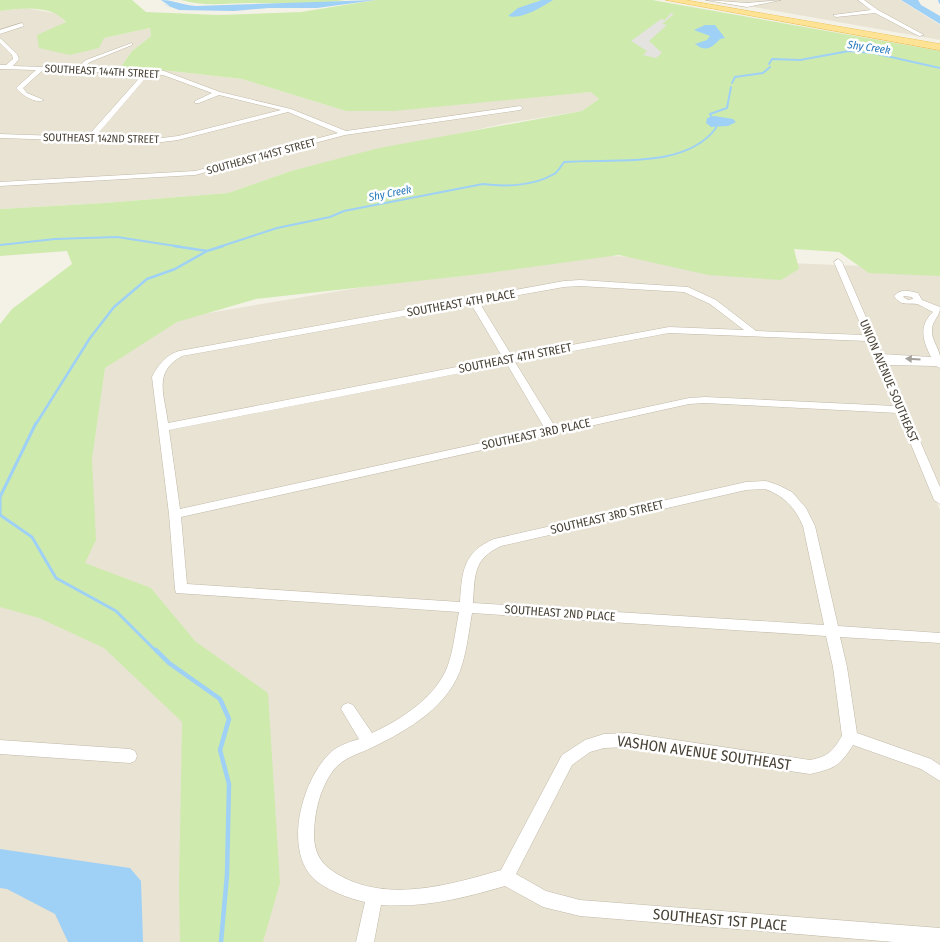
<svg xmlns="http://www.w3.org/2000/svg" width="940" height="942" font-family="'Fira Sans Condensed',sans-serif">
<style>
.residential{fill:#e9e3d4}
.green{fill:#ceebad}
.parking{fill:#e5e3df}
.water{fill:#9fd0f5}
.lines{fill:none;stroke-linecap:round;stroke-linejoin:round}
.stream-far3{stroke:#9fd0f5;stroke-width:2}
.stream-far2{stroke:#9fd0f5;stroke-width:2.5}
.stream-far1{stroke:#9fd0f5;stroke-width:3}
.stream{stroke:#9fd0f5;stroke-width:4.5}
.minor-casing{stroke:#c1b9a8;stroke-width:1}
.primary-casing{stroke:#ecc45d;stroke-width:1}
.minor{fill:#fff;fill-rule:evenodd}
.primary{fill:#ffe395;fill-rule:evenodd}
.oneway{fill:#a4a09a}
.labels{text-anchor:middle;stroke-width:5;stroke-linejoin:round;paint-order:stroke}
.far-water-label{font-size:11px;font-style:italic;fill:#2779bb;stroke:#fff}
.far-street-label{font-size:11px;fill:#484135;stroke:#fff}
.street-label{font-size:12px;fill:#484135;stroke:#fff}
.near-street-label{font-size:15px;fill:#484135;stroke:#fff}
</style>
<rect width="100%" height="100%" fill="#f4f1e7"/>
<path class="residential" d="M714 0H900L940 25V40Z
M26 8 59 14 66 23 38 35 104 38 150 28 151 36 132 51 120 68 171 71 242 79 346 111 592 92 599 99 582 111 502 124 291 171 228 193 104 203 0 209V11Z
M560 254 940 269V506L889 390 940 510V942H0V556L88 351 149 323Z"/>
<path class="green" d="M0 0H132L146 12 219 15 301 12 376 0H652L940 51V276L869 273 839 252 794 249 799 269 781 280 708 275 619 255 480 274 256 299 177 322 105 368 92 459 96 540 85 563 151 588 195 641 268 693 280 883 263 942H180L179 887 182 722 104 648 39 618 0 607V324L12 309 72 264 67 251 0 256V209L104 203 228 193 291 171 379 148 582 111 599 99 591 92 394 111H346L242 79 171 71 120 68 132 51 151 36 150 28 104 38 99 48 70 55 39 48 37 35 66 22C51 4 21 8 0 11Z
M181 0H345C313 5 283 3 251 3 227 3 205 7 181 0Z"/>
<path class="parking" d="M671 13 674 14 662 24 667 25 649 41 662 53 656 58 643 55 647 51 631 41 661 19 665 20Z"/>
<path class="water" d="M161 0C173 0 183 5 196 6L376 0 317 8H269L234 11 179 10 163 4 170 6Z
M542 0H553C542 7 521 20 508 16L518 8Z
M901 0H918L921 5 940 16V24Z
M705 25H715L725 38 720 39C712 47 707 53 695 44L707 40 710 36 694 30Z
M714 116 733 119 736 122 728 126 711 127 706 123 707 118Z
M0 849 130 868 141 881 143 942H68L55 914 7 889 0 888Z"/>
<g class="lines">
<path class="stream-far3" d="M939 0 940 3
M769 64 772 59 800 60 849 51 873 53 940 68
M732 83 735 77 763 73 770 67
M712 119 710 114 727 108 731 87
M0 245 55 239 117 237 182 247
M219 247 277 228 330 217 344 211 483 184C505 187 534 186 554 174 558 172 561 166 564 162 611 158 685 170 716 128L715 124"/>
<path class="stream-far2" d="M174 246 207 251 223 246
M36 424 90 338 114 307 147 279 175 269 207 251"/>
<path class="stream-far1" d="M36 423 0 497V515L32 537 56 578 116 611 157 652"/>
<path class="stream" d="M156 650 169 663 220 699 229 719 220 750 229 784 227 875 221 942"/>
<g class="minor-casing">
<path id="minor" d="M706 0 747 3 781 0 747 7Z
M858 0H864L878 10 924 35 919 36 875 13 836 17 833 15 871 10Z
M22 23 24 26 0 34V30Z
M0 38 17 54 19 59 13 66 76 68 86 60 132 43V45L90 62 83 68 164 71 220 92 291 109 346 131 520 106 523 108 520 110 345 135 195 175 0 186V182L195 171 338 133 288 112 178 140 154 143 0 138V134L87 137 143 74 43 70 23 88 27 93 44 100C35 104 22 95 16 88L36 70 0 69V65H6L13 59 12 55 0 43ZM149 74 163 75 212 93 195 101V103H199L219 95 281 110 178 136 154 139 95 137Z
M838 259 842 262 882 354 931 357C923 341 918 326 933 312 928 310 921 305 917 304 906 303 901 306 894 296 901 288 909 291 918 293L922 300 940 307C940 317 933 319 932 329 931 339 938 346 940 356 940 359 940 364 940 368L936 366 887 365 940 487V504L934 500 898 413 705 403 689 404 181 517 187 584 460 602C462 572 463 552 494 539L746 482 766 481 778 485 792 492 806 508 815 526 838 626 940 633V643L840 637 847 667 857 733 931 759 940 765V781L921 769 853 745C839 767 835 768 810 774L629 747 604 748 590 752 572 765 516 874 546 891 580 900 940 928V942H894L580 916 543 907 505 886C464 898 424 908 381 905L374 942H356L365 902C350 899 324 889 313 878 283 847 303 778 331 752 339 745 350 742 359 739L341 709 343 705 348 703 353 705 372 733C400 720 437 697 448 665 453 652 456 627 459 612L176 593 175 589 169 514 152 377C158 365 166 355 179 351L564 281 580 280 688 287 716 300 756 331 865 335 834 262ZM580 286 684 292 710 304 744 330 669 327 512 356 479 302 564 287ZM904 296 912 297 913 299 908 300 903 297ZM471 304 503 358 168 423C165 396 152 372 182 356ZM669 333 867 341 895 406 705 397 689 398 555 427 515 362ZM507 364 545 429 180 509 169 430ZM765 489C785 496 795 508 803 526L824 625 473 603C475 575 473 559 501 546L746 490ZM472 613 826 636 833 667 842 736C832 752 829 756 810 760L629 733 604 734 585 740 562 755 501 870C450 885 387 903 339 875 323 866 315 856 314 837 314 814 319 791 332 772 343 757 357 755 373 747 408 730 450 706 462 665 467 649 469 630 472 613Z
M0 740 130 749 135 751 137 756 135 761 130 763 0 754Z"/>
</g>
<g class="primary-casing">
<path id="primary" d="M666 0H685L940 44V50Z"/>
</g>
<use href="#minor" class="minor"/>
<use href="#primary" class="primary"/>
</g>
<defs><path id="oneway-solid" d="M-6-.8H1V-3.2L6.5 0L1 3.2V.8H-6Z" transform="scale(1.25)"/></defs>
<use class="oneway" href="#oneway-solid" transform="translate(913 359) rotate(-177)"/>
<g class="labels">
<g class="far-water-label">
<text transform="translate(869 47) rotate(8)" y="4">Shy Creek</text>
<text transform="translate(390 193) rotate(-11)" y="4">Shy Creek</text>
</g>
<g class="far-street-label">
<text transform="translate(102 71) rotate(3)" y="4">SOUTHEAST 144TH STREET</text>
<text transform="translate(101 138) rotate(1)" y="4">SOUTHEAST 142ND STREET</text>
<text transform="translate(261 156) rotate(-15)" y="4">SOUTHEAST 141ST STREET</text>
</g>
<g class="street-label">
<text transform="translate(461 303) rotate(-10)" y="4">SOUTHEAST 4TH PLACE</text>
<text transform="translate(515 358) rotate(-11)" y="4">SOUTHEAST 4TH STREET</text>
<text transform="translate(889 381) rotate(67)" y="4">UNION AVENUE SOUTHEAST</text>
<text transform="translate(536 434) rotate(-12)" y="4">SOUTHEAST 3RD PLACE</text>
<text transform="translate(607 517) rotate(-13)" y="4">SOUTHEAST 3RD STREET</text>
<text transform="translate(560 613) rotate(4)" y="4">SOUTHEAST 2ND PLACE</text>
</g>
<g class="near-street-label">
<text transform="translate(704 753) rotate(8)" y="5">VASHON AVENUE SOUTHEAST</text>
<text transform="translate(720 920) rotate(5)" y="5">SOUTHEAST 1ST PLACE</text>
</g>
</g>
</svg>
